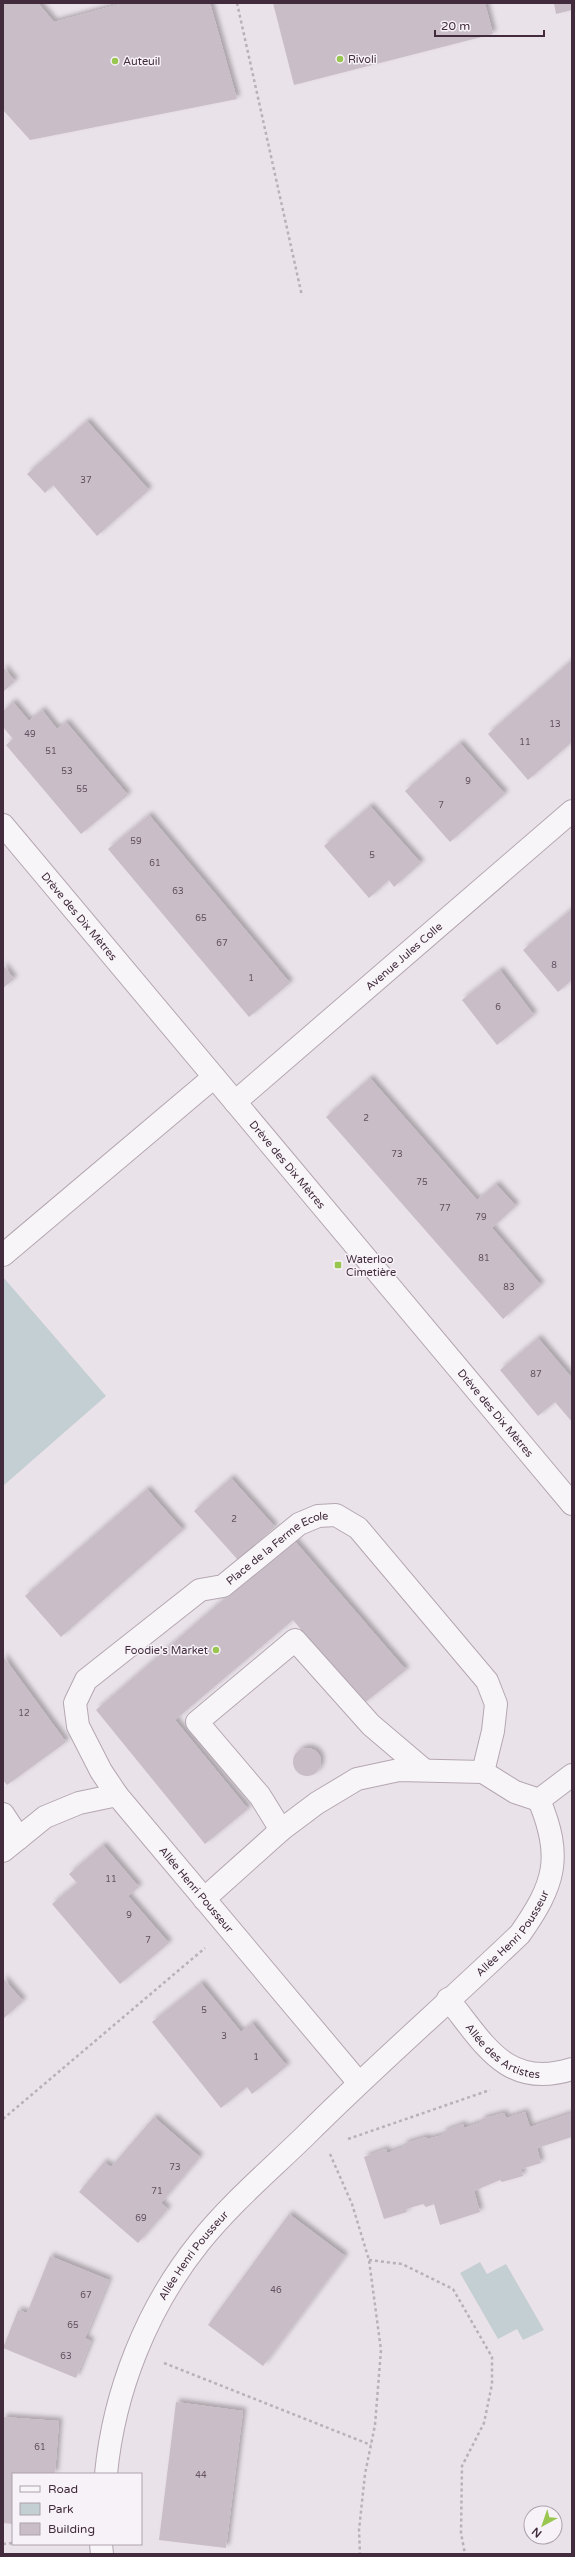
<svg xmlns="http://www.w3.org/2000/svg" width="575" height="2557" font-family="'Varela Round',sans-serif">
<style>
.green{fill:#c4cfd3}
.building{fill:#c9bdc7;filter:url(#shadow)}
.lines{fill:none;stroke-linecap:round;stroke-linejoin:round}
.minor-casing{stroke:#b4a7b2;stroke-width:24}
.path{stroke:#bab0b8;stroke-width:2.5;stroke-dasharray:3 3;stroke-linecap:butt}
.minor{stroke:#f8f5f8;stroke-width:22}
.poi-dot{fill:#99c650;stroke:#f7f2f7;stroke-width:1.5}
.labels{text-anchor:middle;stroke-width:3;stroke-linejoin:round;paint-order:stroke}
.number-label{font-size:9px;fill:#635060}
.poi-label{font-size:11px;fill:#412b3d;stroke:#f7f2f7;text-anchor:start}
.street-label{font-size:11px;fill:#412b3d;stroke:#f7f2f7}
</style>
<defs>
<filter id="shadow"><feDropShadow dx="3.5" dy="-3.5" stdDeviation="2" flood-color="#0004"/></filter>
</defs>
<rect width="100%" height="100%" fill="#eae2e9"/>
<path class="green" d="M3 1277 106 1396 3 1486Z
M480 2262 487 2274 506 2264 544 2330 523 2340 517 2329 498 2339 460 2273Z"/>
<path class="building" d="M3 3H38L54 22 124 3H210L237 99 30 140 3 110Z
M273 3H485L493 34 294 85Z
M554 3H572V10L556 14Z
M87 421 149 490 97 536 53 485 45 493 27 474Z
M572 660V742L528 780 488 734Z
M3 667 15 681 3 692Z
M13 702 29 721 42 710 57 729 66 722 128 795 81 834 6 745 13 739 3 727V711Z
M460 743 505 794 450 842 405 791Z
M370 806 421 863 394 887 389 880 369 898 324 846Z
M149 815 290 983 249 1017 108 849Z
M572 909V980L558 992 523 950Z
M3 965 14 979 3 988Z
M500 970 534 1015 497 1045 462 1000Z
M370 1078 477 1200 496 1184 516 1206 492 1228 541 1285 503 1319 326 1117Z
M538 1338 572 1378V1422L555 1402 538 1416 500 1370Z
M231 1478 275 1527 238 1560 194 1511Z
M147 1489 183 1530 61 1637 25 1596Z
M293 1539 406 1670 363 1704 293 1620 175 1720 248 1809 205 1844 96 1710Z
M3 1656 66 1742 7 1785 3 1780Z
M293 1762a14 14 0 1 1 28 0a14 14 0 1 1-28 0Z
M103 1845 139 1887 128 1896 169 1943 120 1984 52 1904 77 1883 69 1874Z
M3 1978 23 2001 3 2019Z
M201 1983 241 2032 252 2023 287 2066 252 2094 247 2087 221 2108 152 2022Z
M525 2112 530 2127 572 2113V2137L537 2148 541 2163 521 2169 523 2176 502 2182 500 2180 474 2191 480 2212 440 2225 434 2204 426 2207 423 2204 406 2209 407 2212 384 2219 364 2157 386 2149 387 2153 404 2147 403 2144 426 2137 427 2139 443 2135 442 2132 463 2124 464 2128 482 2122 481 2119 504 2113 506 2118Z
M154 2117 200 2157 161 2203 168 2209 138 2243 79 2192 104 2162 111 2167Z
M289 2214 345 2256 263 2366 208 2325Z
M50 2256 109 2280 85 2338 91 2341 76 2378 3 2348 18 2310 27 2313Z
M176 2402 243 2411 226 2548 159 2540Z
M3 2417 59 2421 55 2474H13V2524L3 2523Z"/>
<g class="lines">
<g class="minor-casing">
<g id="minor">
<path id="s1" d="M3 825 572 1504"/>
<path id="s2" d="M235 1102 572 811"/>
<path d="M3 1255 214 1077"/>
<path id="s3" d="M117 1795 101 1771 78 1726 75 1703 86 1680 200 1590 223 1586 299 1524 318 1516 336 1515 358 1528 487 1681 496 1704 493 1731 483 1772"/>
<path d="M3 1814 19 1838"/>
<path d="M281 1830 260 1796 197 1722 295 1640 371 1725 424 1770"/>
<path id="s4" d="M3 1851 45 1817 79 1803 117 1795 359 2083"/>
<path d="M204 1899 281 1830 317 1803 357 1779 399 1770 483 1772 515 1792 539 1800"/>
<path id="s5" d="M448 1999C484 2043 506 2090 572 2069"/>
<path id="s6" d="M106 2474C114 2391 147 2308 199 2243 231 2203 269 2171 305 2136 375 2066 449 2002 520 1934 555 1884 563 1857 539 1800L572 1775"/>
<path d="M101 2544 102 2554"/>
</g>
</g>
<path class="path" d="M237 3 302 296
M3 2119 205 1948
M348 2139 490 2090
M330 2154 352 2204 369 2260 381 2350 375 2425 365 2474 359 2530 360 2554
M369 2260 402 2264 453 2289 492 2357V2384L484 2423 462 2466 461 2533 465 2554
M164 2363 371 2445
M3 2544 13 2543"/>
<use href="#minor" class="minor"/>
</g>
<g class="poi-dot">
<circle cx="340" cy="59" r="4"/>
<circle cx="115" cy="61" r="4"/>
<rect x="334" y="1261" width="8" height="8" rx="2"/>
<circle cx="216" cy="1650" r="4"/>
</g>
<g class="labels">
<g class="number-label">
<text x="86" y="483">37</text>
<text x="555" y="727">13</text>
<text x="30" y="737">49</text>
<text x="525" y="745">11</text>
<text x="51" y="754">51</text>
<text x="67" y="774">53</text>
<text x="468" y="784">9</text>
<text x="82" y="792">55</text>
<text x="441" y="808">7</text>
<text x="136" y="844">59</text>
<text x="372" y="858">5</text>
<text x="155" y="866">61</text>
<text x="178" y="894">63</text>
<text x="201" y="921">65</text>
<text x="222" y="946">67</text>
<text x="554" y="968">8</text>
<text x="251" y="981">1</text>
<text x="498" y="1010">6</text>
<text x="366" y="1121">2</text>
<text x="397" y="1157">73</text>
<text x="422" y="1185">75</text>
<text x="445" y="1211">77</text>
<text x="481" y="1220">79</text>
<text x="484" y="1261">81</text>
<text x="509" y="1290">83</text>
<text x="536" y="1377">87</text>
<text x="234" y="1522">2</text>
<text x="24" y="1716">12</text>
<text x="111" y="1882">11</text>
<text x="129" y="1918">9</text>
<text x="148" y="1943">7</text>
<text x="204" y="2013">5</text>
<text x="224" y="2039">3</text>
<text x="256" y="2060">1</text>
<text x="175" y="2170">73</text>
<text x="157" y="2194">71</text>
<text x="141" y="2221">69</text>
<text x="276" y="2293">46</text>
<text x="86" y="2298">67</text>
<text x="73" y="2328">65</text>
<text x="66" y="2359">63</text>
<text x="40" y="2450">61</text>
<text x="201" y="2478">44</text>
</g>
<g class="poi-label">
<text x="348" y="63">Rivoli</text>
<text x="123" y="65">Auteuil</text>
<text x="346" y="1263">Waterloo<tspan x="346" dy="13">Cimetière</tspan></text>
<text x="208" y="1654" text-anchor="end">Foodie's Market</text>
</g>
<g class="street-label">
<text dy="4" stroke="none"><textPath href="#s1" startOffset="119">Drève des Dix Mètres</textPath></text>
<text dy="4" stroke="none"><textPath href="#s2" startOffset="223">Avenue Jules Colle</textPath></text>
<text dy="4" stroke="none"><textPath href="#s1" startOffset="443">Drève des Dix Mètres</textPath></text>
<text dy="4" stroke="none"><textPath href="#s1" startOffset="767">Drève des Dix Mètres</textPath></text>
<text dy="4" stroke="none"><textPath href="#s3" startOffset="364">Place de la Ferme Ecole</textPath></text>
<text dy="4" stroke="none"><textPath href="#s4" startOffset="253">Allée Henri Pousseur</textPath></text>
<text dy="4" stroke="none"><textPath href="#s6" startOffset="694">Allée Henri Pousseur</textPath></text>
<text dy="4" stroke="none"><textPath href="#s5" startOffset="78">Allée des Artistes</textPath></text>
<text dy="4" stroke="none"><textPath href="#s6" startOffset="239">Allée Henri Pousseur</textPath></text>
</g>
</g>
<rect width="575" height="2557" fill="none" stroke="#412b3d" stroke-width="8"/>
<rect x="12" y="2473" width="130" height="72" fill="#f7f2f7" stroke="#aea2ad"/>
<rect x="20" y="2486" width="20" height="6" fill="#f8f5f8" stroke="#aea2ad"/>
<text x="48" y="2493" font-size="12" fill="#412b3d">Road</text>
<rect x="20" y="2503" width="20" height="12" fill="#c4cfd3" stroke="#aea2ad"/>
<text x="48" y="2513" font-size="12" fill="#412b3d">Park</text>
<rect x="20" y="2523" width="20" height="12" fill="#c9bdc7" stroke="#aea2ad"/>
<text x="48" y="2533" font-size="12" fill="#412b3d">Building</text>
<g transform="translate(543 2525) rotate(220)"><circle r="19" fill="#f7f2f7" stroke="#aea2ad"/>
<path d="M0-3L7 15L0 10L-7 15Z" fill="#99c650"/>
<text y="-6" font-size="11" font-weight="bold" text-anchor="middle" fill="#412b3d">N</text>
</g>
<path d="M435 30v6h109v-6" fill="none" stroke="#412b3d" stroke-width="2"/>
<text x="441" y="30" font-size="12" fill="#412b3d" stroke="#f7f2f7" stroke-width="3" paint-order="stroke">20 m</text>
</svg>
